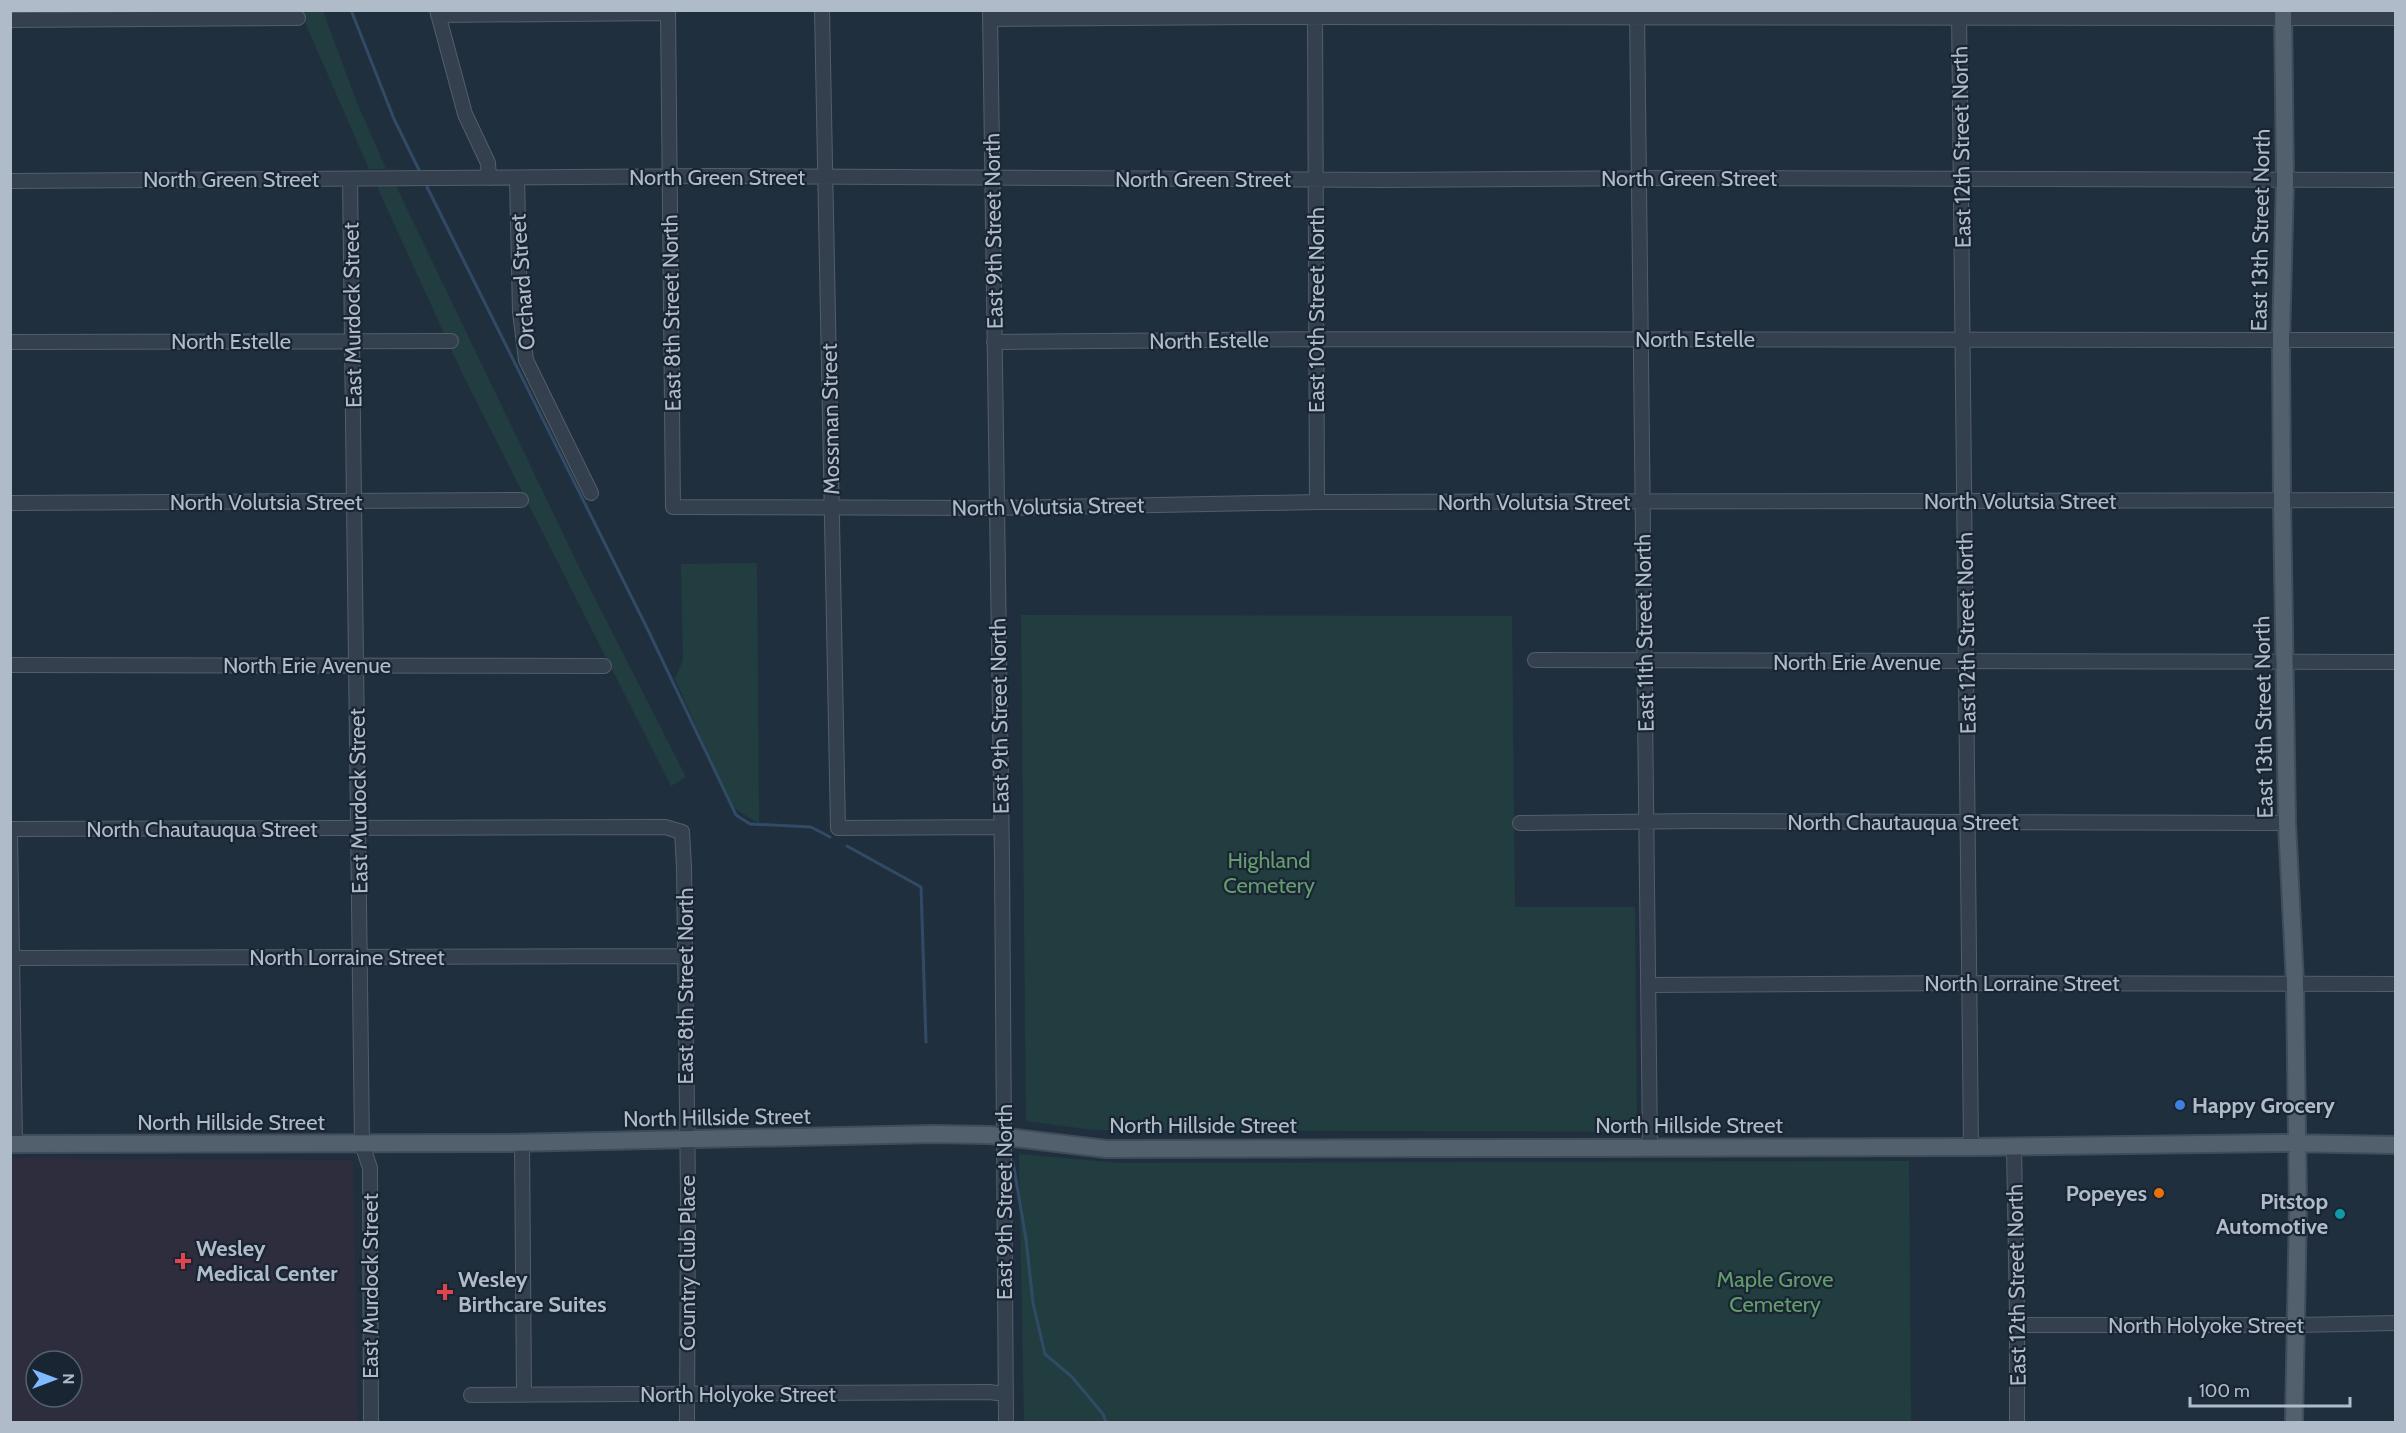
<svg xmlns="http://www.w3.org/2000/svg" width="2406" height="1433" font-family="Cabin,sans-serif">
<style>
.medical{fill:#2e2d3e;fill-rule:evenodd}
.green{fill:#223d3f}
.lines{fill:none;stroke-linecap:round;stroke-linejoin:round}
.stream{stroke:#314b67;stroke-width:3}
.minor-casing{stroke:#525e6b;stroke-width:16}
.major-casing{stroke:#404c59;stroke-width:20}
.minor{stroke:#34404e;stroke-width:14}
.major{stroke:#52606e;stroke-width:16}
.shop-dot{fill:#3f7fe0;stroke:#192532;stroke-width:2}
.food-dot{fill:#e8710a;stroke:#192532;stroke-width:2}
.culture-dot{fill:#0f9aa8;stroke:#192532;stroke-width:2}
.health-dot{fill:#e0444e;stroke:#192532;stroke-width:2}
.labels{text-anchor:middle;stroke-width:4.5;stroke-linejoin:round;paint-order:stroke}
.street-label{font-size:22px;fill:#afbbc9;stroke:#192532}
.park-label{font-size:22px;fill:#649d6d;stroke:#192532}
.poi-label{font-size:22px;font-weight:bold;fill:#afbbc9;stroke:#192532;text-anchor:start}
</style>
<rect width="100%" height="100%" fill="#202f3e"/>
<path class="medical" d="M11 1158 353 1160 358 1422H11ZM36 1361H72V1397H36Z"/>
<path class="green" d="M300 11H323L356 100 386 169H369Z
M376 184H395L581 571 686 777 671 786 463 375Z
M757 563 759 823 743 814 731 805 675 679 683 660 681 564Z
M1021 615 1512 616 1515 907H1635L1637 1132 1093 1130 1026 1121Z
M1019 1154 1119 1163 1909 1161 1911 1422H1024Z"/>
<g class="lines">
<path class="stream" d="M351 10 394 119 419 170
M427 187 647 628 736 815 750 824 811 827 830 837
M847 846 921 887 926 1042
M1013 1162 1026 1239 1033 1303 1045 1354 1072 1377 1103 1414 1106 1422"/>
<g class="minor-casing">
<path id="minor" d="M437 10 465 114 488 163 489 178
M668 10 673 507 996 508 1317 502 2396 500
M822 10 838 828 1001 827
M990 10 1002 860 1006 1422
M1315 10 1317 502
M1637 10 1650 1148
M1959 10 1971 1147
M438 15 668 13
M990 19 1253 17 2396 18
M10 20 298 18
M517 178 520 312 526 360 591 493
M350 179 362 1144 370 1168 371 1422
M10 181 708 176 1383 180 1675 178 2396 180
M10 342 451 341
M994 342 1316 339 2396 340
M10 503 521 500
M1535 660 2396 662
M10 665 604 666
M1520 823 1697 821 2287 823
M10 829 665 827 682 832 684 867 688 1191 687 1422
M10 832 15 1144
M10 958 684 956
M1648 985 1968 983 2396 984
M522 1143 524 1394
M2014 1147 2017 1312V1422
M2017 1325H2297L2396 1323
M471 1395 989 1392 1005 1394"/>
</g>
<g class="major-casing">
<path id="major" d="M2283 10 2285 180 2281 340 2282 500 2287 823 2295 983 2298 1206 2294 1422
M10 1144 509 1143 933 1134 990 1135 1106 1149 1971 1147 2281 1143 2396 1145"/>
</g>
<use href="#minor" class="minor"/>
<use href="#major" class="major"/>
</g>
<circle class="shop-dot" cx="2180" cy="1105" r="6"/>
<circle class="food-dot" cx="2159" cy="1193" r="6"/>
<circle class="culture-dot" cx="2340" cy="1214" r="6"/>
<g class="health-dot">
<path d="M180 1252h6v6h6v6h-6v6h-6v-6h-6v-6h6z"/>
<path d="M442 1283h6v6h6v6h-6v6h-6v-6h-6v-6h6z"/>
</g>
<g class="labels">
<g class="street-label">
<text transform="translate(1961 147) rotate(-91)" y="8">East 12th Street North</text>
<text x="717" y="185">North Green Street</text>
<text x="1689" y="186">North Green Street</text>
<text x="231" y="187">North Green Street</text>
<text x="1203" y="187">North Green Street</text>
<text transform="translate(2260 230) rotate(-89)" y="8">East 13th Street North</text>
<text transform="translate(993 231) rotate(-91)" y="8">East 9th Street North</text>
<text transform="translate(522 282) rotate(-94)" y="8">Orchard Street</text>
<text transform="translate(1316 310) rotate(-90)" y="8">East 10th Street North</text>
<text transform="translate(671 313) rotate(-91)" y="8">East 8th Street North</text>
<text transform="translate(352 315) rotate(-91)" y="8">East Murdock Street</text>
<text x="1695" y="347">North Estelle</text>
<text transform="translate(1209 340) rotate(-1)" y="8">North Estelle</text>
<text x="231" y="349">North Estelle</text>
<text transform="translate(830 419) rotate(-91)" y="8">Mossman Street</text>
<text x="2020" y="509">North Volutsia Street</text>
<text x="266" y="510">North Volutsia Street</text>
<text x="1534" y="510">North Volutsia Street</text>
<text transform="translate(1048 506) rotate(-1)" y="8">North Volutsia Street</text>
<text transform="translate(1644 633) rotate(-91)" y="8">East 11th Street North</text>
<text transform="translate(1966 633) rotate(-91)" y="8">East 12th Street North</text>
<text x="1857" y="670">North Erie Avenue</text>
<text x="307" y="673">North Erie Avenue</text>
<text transform="translate(999 716) rotate(-91)" y="8">East 9th Street North</text>
<text transform="translate(2263 717) rotate(-91)" y="8">East 13th Street North</text>
<text transform="translate(358 801) rotate(-91)" y="8">East Murdock Street</text>
<text x="1903" y="830">North Chautauqua Street</text>
<text x="202" y="837">North Chautauqua Street</text>
<text x="347" y="965">North Lorraine Street</text>
<text x="2022" y="991">North Lorraine Street</text>
<text transform="translate(685 986) rotate(-90)" y="8">East 8th Street North</text>
<text transform="translate(717 1117) rotate(-1)" y="8">North Hillside Street</text>
<text x="231" y="1130">North Hillside Street</text>
<text x="1203" y="1133">North Hillside Street</text>
<text x="1689" y="1133">North Hillside Street</text>
<text transform="translate(1004 1202) rotate(-90)" y="8">East 9th Street North</text>
<text transform="translate(687 1263) rotate(-90)" y="8">Country Club Place</text>
<text transform="translate(2016 1285) rotate(-91)" y="8">East 12th Street North</text>
<text transform="translate(370 1286) rotate(-90)" y="8">East Murdock Street</text>
<text x="2206" y="1333">North Holyoke Street</text>
<text x="738" y="1402">North Holyoke Street</text>
</g>
<g class="park-label">
<text x="1269" y="868">Highland<tspan x="1269" dy="25">Cemetery</tspan></text>
<text x="1775" y="1287">Maple Grove<tspan x="1775" dy="25">Cemetery</tspan></text>
</g>
<g class="poi-label">
<text x="2192" y="1113">Happy Grocery</text>
<text x="2147" y="1201" text-anchor="end">Popeyes</text>
<text x="2328" y="1209" text-anchor="end">Pitstop<tspan x="2328" dy="25">Automotive</tspan></text>
<text x="196" y="1256">Wesley<tspan x="196" dy="25">Medical Center</tspan></text>
<text x="458" y="1287">Wesley<tspan x="458" dy="25">Birthcare Suites</tspan></text>
</g>
</g>
<rect width="2406" height="1433" fill="none" stroke="#afbbc9" stroke-width="24"/>
<g transform="translate(54 1379) rotate(90)"><circle r="28" fill="#192532" stroke="#55616e" stroke-width="1.5"/>
<path d="M0-4.5L10 22L0 15L-10 22Z" fill="#7fb9ff"/>
<text y="-9" font-size="16" font-weight="bold" text-anchor="middle" fill="#afbbc9">N</text>
</g>
<path d="M2190 1397v9h160v-9" fill="none" stroke="#afbbc9" stroke-width="3"/>
<text x="2199" y="1397" font-size="18" fill="#afbbc9" stroke="#192532" stroke-width="4.5" paint-order="stroke">100 m</text>
</svg>
